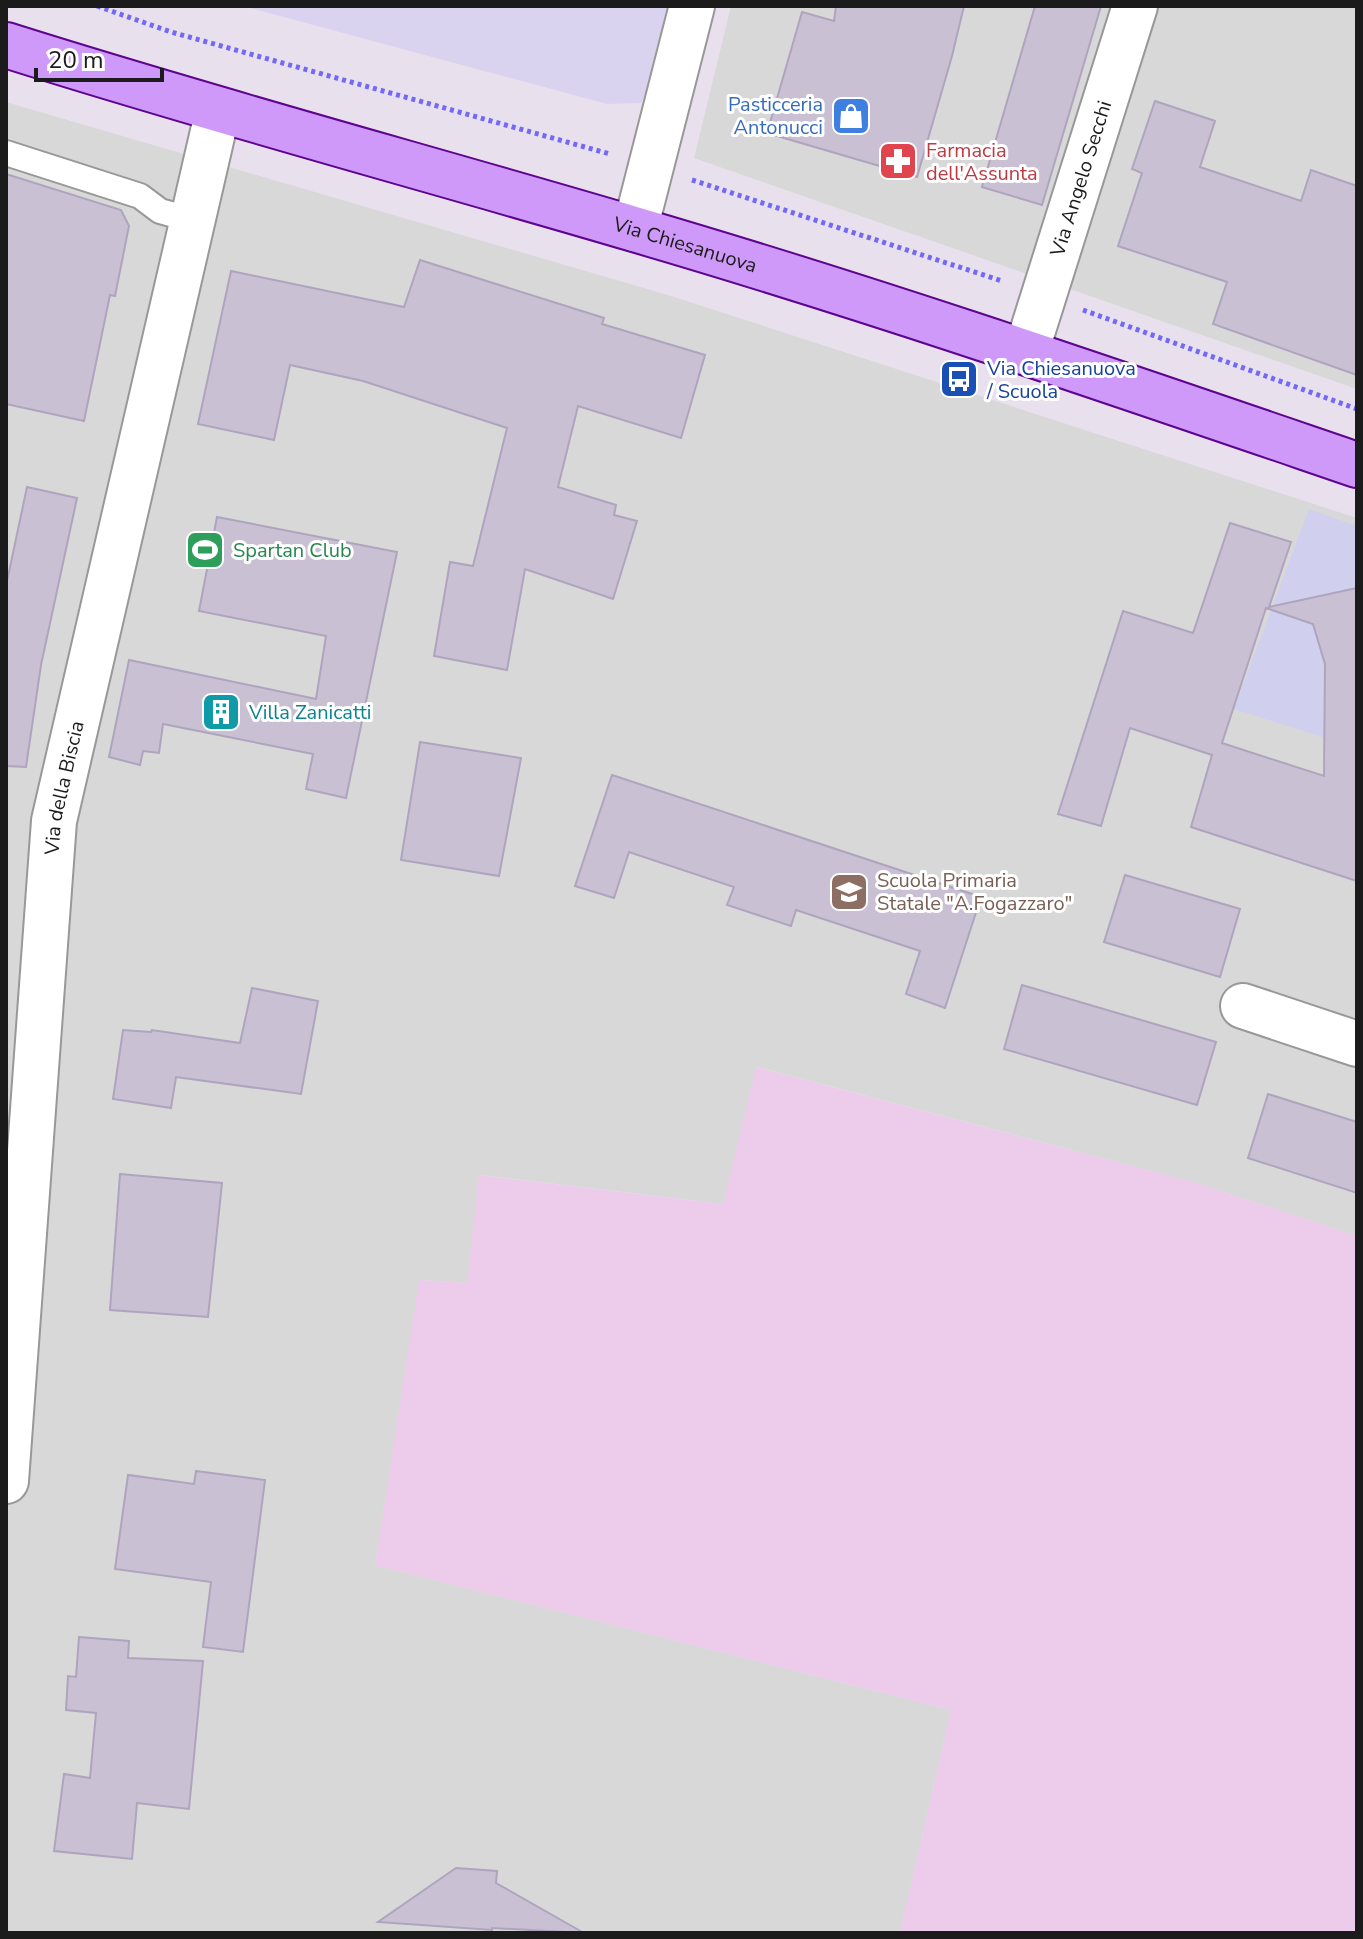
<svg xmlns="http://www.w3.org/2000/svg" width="1363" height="1939" font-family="'Nunito Sans',sans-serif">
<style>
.residential{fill:#d8d8d9}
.commercial{fill:#d0cfee}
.military{fill:#dad3ef}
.farmland{fill:#ecccea}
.building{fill:#c9c1d3;stroke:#afa4be;stroke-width:2;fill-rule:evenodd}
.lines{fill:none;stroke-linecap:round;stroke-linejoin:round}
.lane-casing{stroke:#989898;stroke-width:28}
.street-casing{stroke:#989898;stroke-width:48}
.primary-casing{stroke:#5e048f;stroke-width:48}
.path{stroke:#7468f6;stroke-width:5;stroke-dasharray:4 4;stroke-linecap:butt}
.lane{stroke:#fff;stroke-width:24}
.street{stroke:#fff;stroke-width:44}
.primary{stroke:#ce99f9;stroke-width:44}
.labels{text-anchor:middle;stroke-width:6;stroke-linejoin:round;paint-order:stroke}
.shop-label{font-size:20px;fill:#366cbe;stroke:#fff;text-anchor:end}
.health-label{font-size:20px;fill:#be3a42;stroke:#fff;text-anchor:start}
.street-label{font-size:20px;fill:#1b1b1b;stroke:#fff}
.transit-label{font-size:20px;fill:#164399;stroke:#fff;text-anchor:start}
.leisure-label{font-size:20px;fill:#27864d;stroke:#fff;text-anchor:start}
.culture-label{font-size:20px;fill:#0d838f;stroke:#fff;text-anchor:start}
.education-label{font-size:20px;fill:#785e54;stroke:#fff;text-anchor:start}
</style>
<rect width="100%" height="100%" fill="#e8e1ed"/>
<path class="residential" d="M731 6H1357V389L694 158Z
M6 102 668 295 1357 518V1236L1193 1182 757 1067 724 1204 480 1175 467 1283 420 1280 375 1565 951 1710 900 1933H6Z"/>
<path class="commercial" d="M1309 509 1357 526V748L1234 709Z"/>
<path class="military" d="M243 6H674L658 71 641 103 607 104Z"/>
<path class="farmland" d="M756 1067 1193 1182 1357 1236V1933H900L951 1710 375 1565 419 1280 467 1283 479 1175 723 1204Z"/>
<path class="building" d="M836 6H964L952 56 917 177 767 133 802 12 834 21Z
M1035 6H1101L1042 205 982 187Z
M1155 101 1215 121 1200 167 1301 201 1311 170 1357 186V375L1213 324 1227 282 1118 246 1142 173 1132 169Z
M6 174 121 210 129 226 115 296 110 295 84 421 6 404Z
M420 260 604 318 602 324 705 355 681 438 578 406 558 487 616 505 614 515 637 521 613 599 525 569 507 670 434 656 450 562 473 566 507 428 363 381 290 365 274 440 198 424 231 271 404 307Z
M27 487 77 498 41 665 26 767 6 766V586Z
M217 517 397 552 346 798 306 789 313 754 163 724 159 753 143 751 140 765 109 757 129 660 316 699 326 636 199 611Z
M1230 523 1291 542 1269 607 1357 588V881L1191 827 1212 755 1130 728 1101 826 1058 814 1123 611 1193 633ZM1266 608 1313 624 1325 664 1324 776 1222 743Z
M420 742 521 758 499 876 401 860Z
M612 775 981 897 945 1008 906 994 920 951 796 910 791 926 727 905 734 887 629 852 614 898 575 886Z
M1125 875 1240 909 1220 977 1104 942Z
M1022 985 1216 1042 1197 1105 1004 1049Z
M252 988 318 1001 301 1094 176 1077 171 1108 113 1099 123 1030 151 1032 152 1030 240 1043Z
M1268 1094 1357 1122V1193L1248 1158Z
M120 1174 222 1183 208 1317 110 1310Z
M196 1471 265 1480 243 1652 203 1647 211 1582 115 1569 128 1475 194 1484Z
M79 1637 129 1641 128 1658 203 1661 189 1809 137 1803 132 1859 54 1851 64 1774 90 1778 96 1713 66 1710 68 1676 76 1677Z
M456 1868 497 1871 496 1883 584 1933 492 1928V1930L378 1922Z"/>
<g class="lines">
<g class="lane-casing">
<path id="lane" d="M6 153 140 196 160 211 192 220"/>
</g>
<g class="street-casing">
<g id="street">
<path d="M635 229 692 6"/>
<path id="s1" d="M1026 352 1135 6"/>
<path d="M1243 1006 1357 1044"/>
<path id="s2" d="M6 1481 54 821 218 110"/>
</g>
</g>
<g class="primary-casing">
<g id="primary">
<path id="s3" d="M6 45C214 111 424 167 634 229 877 300 1117 383 1357 465"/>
</g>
</g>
<path class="path" d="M97 6 171 32 610 154
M692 180 1002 281
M1083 310 1357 409"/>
<use href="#lane" class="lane"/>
<use href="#street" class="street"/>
<use href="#primary" class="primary"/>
</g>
<defs>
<g id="shop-square" transform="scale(2)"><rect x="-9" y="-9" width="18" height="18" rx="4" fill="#3f7fe0" stroke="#fff"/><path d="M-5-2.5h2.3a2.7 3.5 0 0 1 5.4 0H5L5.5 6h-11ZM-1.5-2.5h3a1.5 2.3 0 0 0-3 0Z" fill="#fff"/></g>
<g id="pharmacy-square" transform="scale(2)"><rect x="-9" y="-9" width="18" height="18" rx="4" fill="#e0444e" stroke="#fff"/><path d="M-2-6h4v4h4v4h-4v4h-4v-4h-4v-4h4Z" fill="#fff"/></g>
<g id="bus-square" transform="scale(2)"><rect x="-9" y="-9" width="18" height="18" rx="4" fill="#1a4fb4" stroke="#fff"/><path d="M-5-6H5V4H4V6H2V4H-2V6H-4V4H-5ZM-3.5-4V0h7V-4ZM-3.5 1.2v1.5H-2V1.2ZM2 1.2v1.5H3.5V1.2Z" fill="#fff"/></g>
<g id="stadium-square" transform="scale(2)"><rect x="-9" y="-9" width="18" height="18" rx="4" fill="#2e9e5b" stroke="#fff"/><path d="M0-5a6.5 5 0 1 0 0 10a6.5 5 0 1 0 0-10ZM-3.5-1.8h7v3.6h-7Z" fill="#fff"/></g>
<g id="building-square" transform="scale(2)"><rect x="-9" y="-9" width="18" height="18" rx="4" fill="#0f9aa8" stroke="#fff"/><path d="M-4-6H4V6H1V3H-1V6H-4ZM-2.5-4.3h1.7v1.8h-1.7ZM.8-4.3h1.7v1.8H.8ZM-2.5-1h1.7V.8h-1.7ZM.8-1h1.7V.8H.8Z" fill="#fff"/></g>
<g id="school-square" transform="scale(2)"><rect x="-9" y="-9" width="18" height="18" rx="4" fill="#8d6e63" stroke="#fff"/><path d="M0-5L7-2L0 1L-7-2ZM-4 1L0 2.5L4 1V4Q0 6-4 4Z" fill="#fff"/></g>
</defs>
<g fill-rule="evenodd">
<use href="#shop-square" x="851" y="116"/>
<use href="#pharmacy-square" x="898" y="161"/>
<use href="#bus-square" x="959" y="379"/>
<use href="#stadium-square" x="205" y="550"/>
<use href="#building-square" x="221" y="712"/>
<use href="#school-square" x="849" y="892"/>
</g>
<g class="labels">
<g class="shop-label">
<text x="823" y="111">Pasticceria<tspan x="823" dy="23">Antonucci</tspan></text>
</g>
<g class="health-label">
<text x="926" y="157">Farmacia<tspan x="926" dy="23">dell'Assunta</tspan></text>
</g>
<g class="street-label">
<text dy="7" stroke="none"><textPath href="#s1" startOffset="182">Via Angelo Secchi</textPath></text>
<text dy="7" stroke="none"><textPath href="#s3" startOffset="708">Via Chiesanuova</textPath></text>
<text dy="7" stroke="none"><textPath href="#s2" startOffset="696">Via della Biscia</textPath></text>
</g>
<g class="transit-label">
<text x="987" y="375">Via Chiesanuova<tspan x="987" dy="23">/ Scuola</tspan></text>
</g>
<g class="leisure-label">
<text x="233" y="557">Spartan Club</text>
</g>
<g class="culture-label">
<text x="249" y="719">Villa Zanicatti</text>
</g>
<g class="education-label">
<text x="877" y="887">Scuola Primaria<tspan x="877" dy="23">Statale "A.Fogazzaro"</tspan></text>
</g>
</g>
<rect width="1363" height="1939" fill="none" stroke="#1b1b1b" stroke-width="16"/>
<path d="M36 68v12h126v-12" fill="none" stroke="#1b1b1b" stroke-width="4"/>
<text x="48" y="68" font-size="24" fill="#1b1b1b" stroke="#ffffff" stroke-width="6" paint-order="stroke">20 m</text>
</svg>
